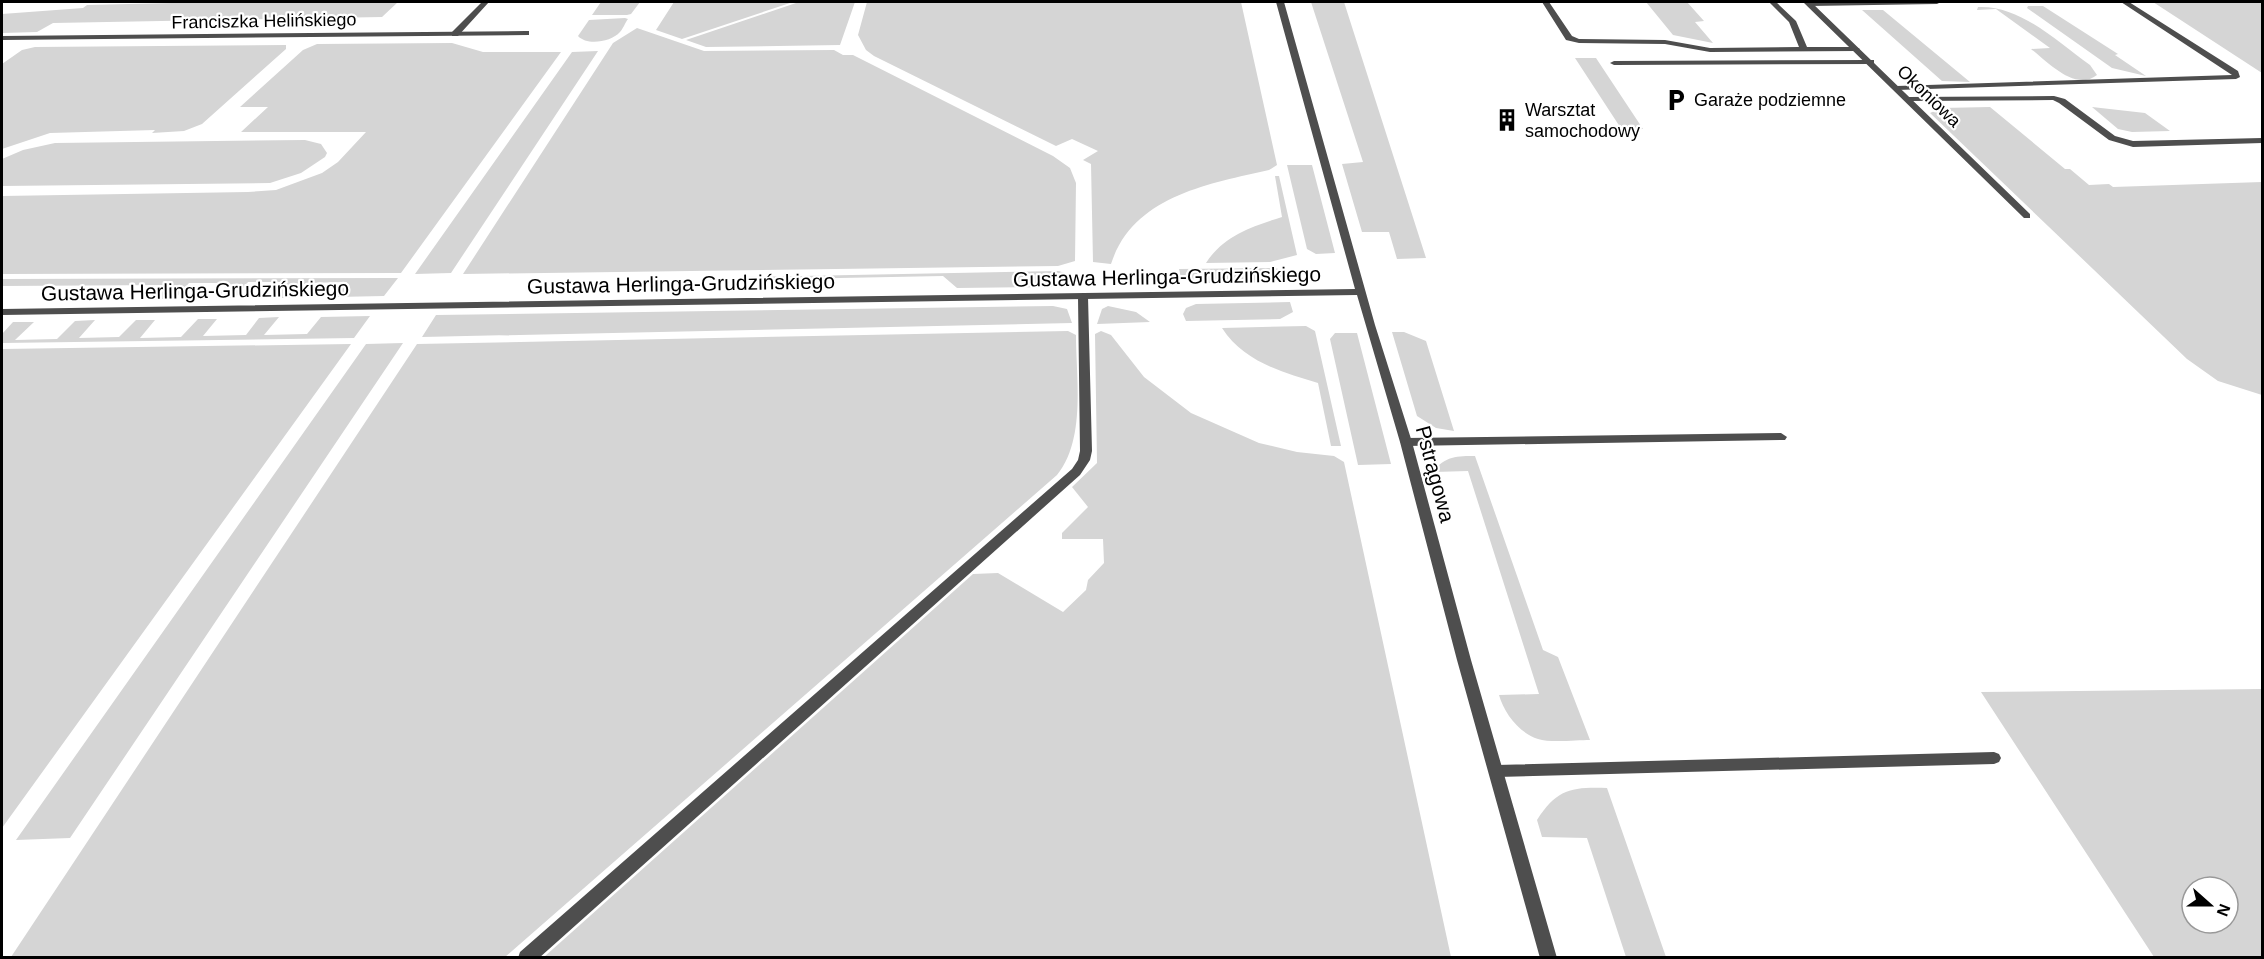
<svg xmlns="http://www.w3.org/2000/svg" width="2264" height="959" font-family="Helvetica,sans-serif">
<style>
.green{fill:#d5d5d5;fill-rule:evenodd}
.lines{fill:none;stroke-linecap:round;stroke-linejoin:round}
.service{fill:#4e4e4e;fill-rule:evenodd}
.minor{fill:#4e4e4e;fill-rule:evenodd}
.labels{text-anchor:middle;stroke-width:4.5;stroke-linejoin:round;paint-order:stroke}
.far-street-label{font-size:18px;fill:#000;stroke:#fff}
.far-poi-label{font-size:18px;fill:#000;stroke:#fff;text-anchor:start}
.street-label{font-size:21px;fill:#000;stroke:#fff}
</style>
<rect width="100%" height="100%" fill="#fff"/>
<path class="green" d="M214 2H398L382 17 53 23 37 32 2 33V14L83 8 87 5Z
M601 2H640L631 14 627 15H592Z
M674 2H793L682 39 656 30Z
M799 2H855L840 45 706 47 686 40Z
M867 2H1241L1277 165 1269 170C1208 184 1133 196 1111 264L1093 262 1091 164 1083 160 1098 151 1072 139 1056 146 874 56 866 50 858 35Z
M1311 2H1344L1426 258 1397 259 1389 232H1362L1342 164 1363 162Z
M1646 2H1687L1704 21 1695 22 1713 43 1673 35Z
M2153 2H2262V73Z
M2028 6H2043L2118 54 2115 55 2146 76 2112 68 2027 8Z
M1978 7C2021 5 2057 42 2090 65L2097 75C2075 92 2048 62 2031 49L2050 48 1996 9 1977 10Z
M1862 10H1883L1970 82 1942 81Z
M625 18 628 19C625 23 623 29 620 32 611 42 587 46 578 36L589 20Z
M637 28 704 51 834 50 843 55H853L1053 156 1070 168 1076 183 1075 261 1058 266 463 274 613 43Z
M452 43 483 52H561L401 273 2 274V196L248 192 276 190 322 173 338 162 366 132H241L268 107H240L303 50 317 44Z
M286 45V49L202 124 184 131 152 133 155 130 50 133 2 149V64L22 50 35 47Z
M598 51 451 273 415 274 572 52Z
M1575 58H1596L1643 129 1622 130Z
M1990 107 2065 169H2070L2089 185 2109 184 2113 187 2262 182V395L2218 381 2187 359 1930 113 1941 108Z
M2092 107 2145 113 2170 131 2132 132 2118 129Z
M305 140 321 144 327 153 325 157 301 173 270 183 2 186V159L23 150 55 143Z
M1287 165H1312L1335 253 1316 254 1307 249Z
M1275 176H1279L1297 255 1270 262 1206 263C1223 236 1253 226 1282 217Z
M1275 268 1285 271 1287 282 1191 283 1181 278 1179 269Z
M1059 271 1070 275 1067 284 1054 287 957 288 943 276 732 280 744 277Z
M398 278 384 296 336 297 347 282 306 283 295 298H276L288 282H248L235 298H216L229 283H189L175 299H155L168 285 2 286V279Z
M1290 302 1293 312 1280 319 1186 321 1183 314 1186 308 1196 304Z
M1053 306 1067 309 1072 323 422 337 436 315Z
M1108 306 1136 312 1150 322 1097 324 1102 309Z
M370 316 354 338 2 343V334L13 322H34L15 340 57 339 75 321 95 320 79 338 119 337 136 320H155L140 338 181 337 198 319H217L203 336 246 335 259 318 279 317 264 335 307 334 321 317Z
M1306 326 1315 331 1341 446H1331L1318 383C1282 372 1244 362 1222 328Z
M1068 331 1076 335C1076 379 1086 439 1057 475L505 957H11L417 344Z
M1101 331 1111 335 1144 377 1191 413 1259 443 1297 452 1334 456 1344 462 1451 957H544L973 574 998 573 1063 612 1086 590 1088 580 1104 563 1103 539H1062V533L1088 507 1072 487 1097 463 1095 334Z
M1392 332H1404L1426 341 1454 431 1436 428 1417 416Z
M1335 333H1357L1391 464 1358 465 1330 339Z
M403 343 70 838 16 840 366 344Z
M351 344 2 828V349Z
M1475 456 1543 650 1558 657 1590 740C1577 740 1550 743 1538 739 1519 733 1504 713 1499 695L1539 694 1468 471 1434 472C1443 456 1459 456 1475 456Z
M2262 689V957H2154L1981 692ZM2192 887H2228V923H2192Z
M1607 788 1666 957H1626L1587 838 1542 837 1537 820C1557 789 1571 787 1607 788Z"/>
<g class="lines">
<path class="service" d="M482 2H489L458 36H452V32Z
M1542 2H1549L1572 36 1579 39 1665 40 1710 48 1799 47 1789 22 1769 2H1776L1796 21 1807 47H1856L1860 49 1856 51 1710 52 1665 44 1579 43 1566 40Z
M1807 2H1941L1937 4 1810 6 1806 4Z
M2121 2H2129L2238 71 2240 77 2236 79 1897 90 1893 88 1897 86 2232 75Z
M1871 60H1874V64L1614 65 1610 63 1614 61Z
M2054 96 2065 99 2115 136 2133 141 2262 138V143L2133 147 2109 140 2059 103 2053 100 1908 101 1904 99 1908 97Z
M1083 294 1088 297 1092 451 1090 460 1080 475 539 958H518L520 952 1072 469 1078 460 1080 451 1078 297Z
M1781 433 1787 437 1785 440 1406 446 1400 442 1406 438Z
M1994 752 1999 754 2001 758 1999 762 1994 764 1497 777 1492 776 1489 771 1492 766 1497 765Z"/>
<path class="minor" d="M1276 2H1284L1375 325 1412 442 1471 660 1557 958H1540L1457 660 1400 442 1357 295 2 315V309L1355 289Z
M1803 2H1811L2030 214V218H2024Z
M526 31H529V35L2 40V36Z"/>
</g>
<defs>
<g id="parking-bare" transform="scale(1.8)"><path d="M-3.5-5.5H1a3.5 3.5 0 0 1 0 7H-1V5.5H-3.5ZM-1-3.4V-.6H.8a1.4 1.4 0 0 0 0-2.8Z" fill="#000" stroke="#fff" stroke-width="2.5" paint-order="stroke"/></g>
<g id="building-bare" transform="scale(1.8)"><path d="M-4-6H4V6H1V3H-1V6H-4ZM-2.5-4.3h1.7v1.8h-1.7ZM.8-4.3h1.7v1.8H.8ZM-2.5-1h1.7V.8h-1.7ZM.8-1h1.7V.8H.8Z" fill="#000" stroke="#fff" stroke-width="2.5" paint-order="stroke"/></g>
</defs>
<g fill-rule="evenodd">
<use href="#parking-bare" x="1676" y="100"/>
<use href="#building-bare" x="1507" y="120"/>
</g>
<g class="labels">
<g class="far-street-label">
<text transform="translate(264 21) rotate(-1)" y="6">Franciszka Helińskiego</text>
<text transform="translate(1929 96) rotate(44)" y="6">Okoniowa</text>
</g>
<g class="far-poi-label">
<text x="1694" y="106">Garaże podziemne</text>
<text x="1525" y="116">Warsztat<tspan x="1525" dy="21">samochodowy</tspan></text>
</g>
<g class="street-label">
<text transform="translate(1167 277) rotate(-1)" y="7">Gustawa Herlinga-Grudzińskiego</text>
<text transform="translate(681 284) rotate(-1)" y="7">Gustawa Herlinga-Grudzińskiego</text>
<text transform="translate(195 291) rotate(-1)" y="7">Gustawa Herlinga-Grudzińskiego</text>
<text transform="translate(1435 474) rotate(75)" y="7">Pstrągowa</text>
</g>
</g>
<rect width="2264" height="959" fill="none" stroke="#000000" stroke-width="6"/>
<g transform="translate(2210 905) rotate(111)"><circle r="28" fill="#ffffff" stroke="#999999" stroke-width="1.5"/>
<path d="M0-4.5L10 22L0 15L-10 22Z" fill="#000000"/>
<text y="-9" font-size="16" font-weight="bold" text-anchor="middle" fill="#000000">N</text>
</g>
</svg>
